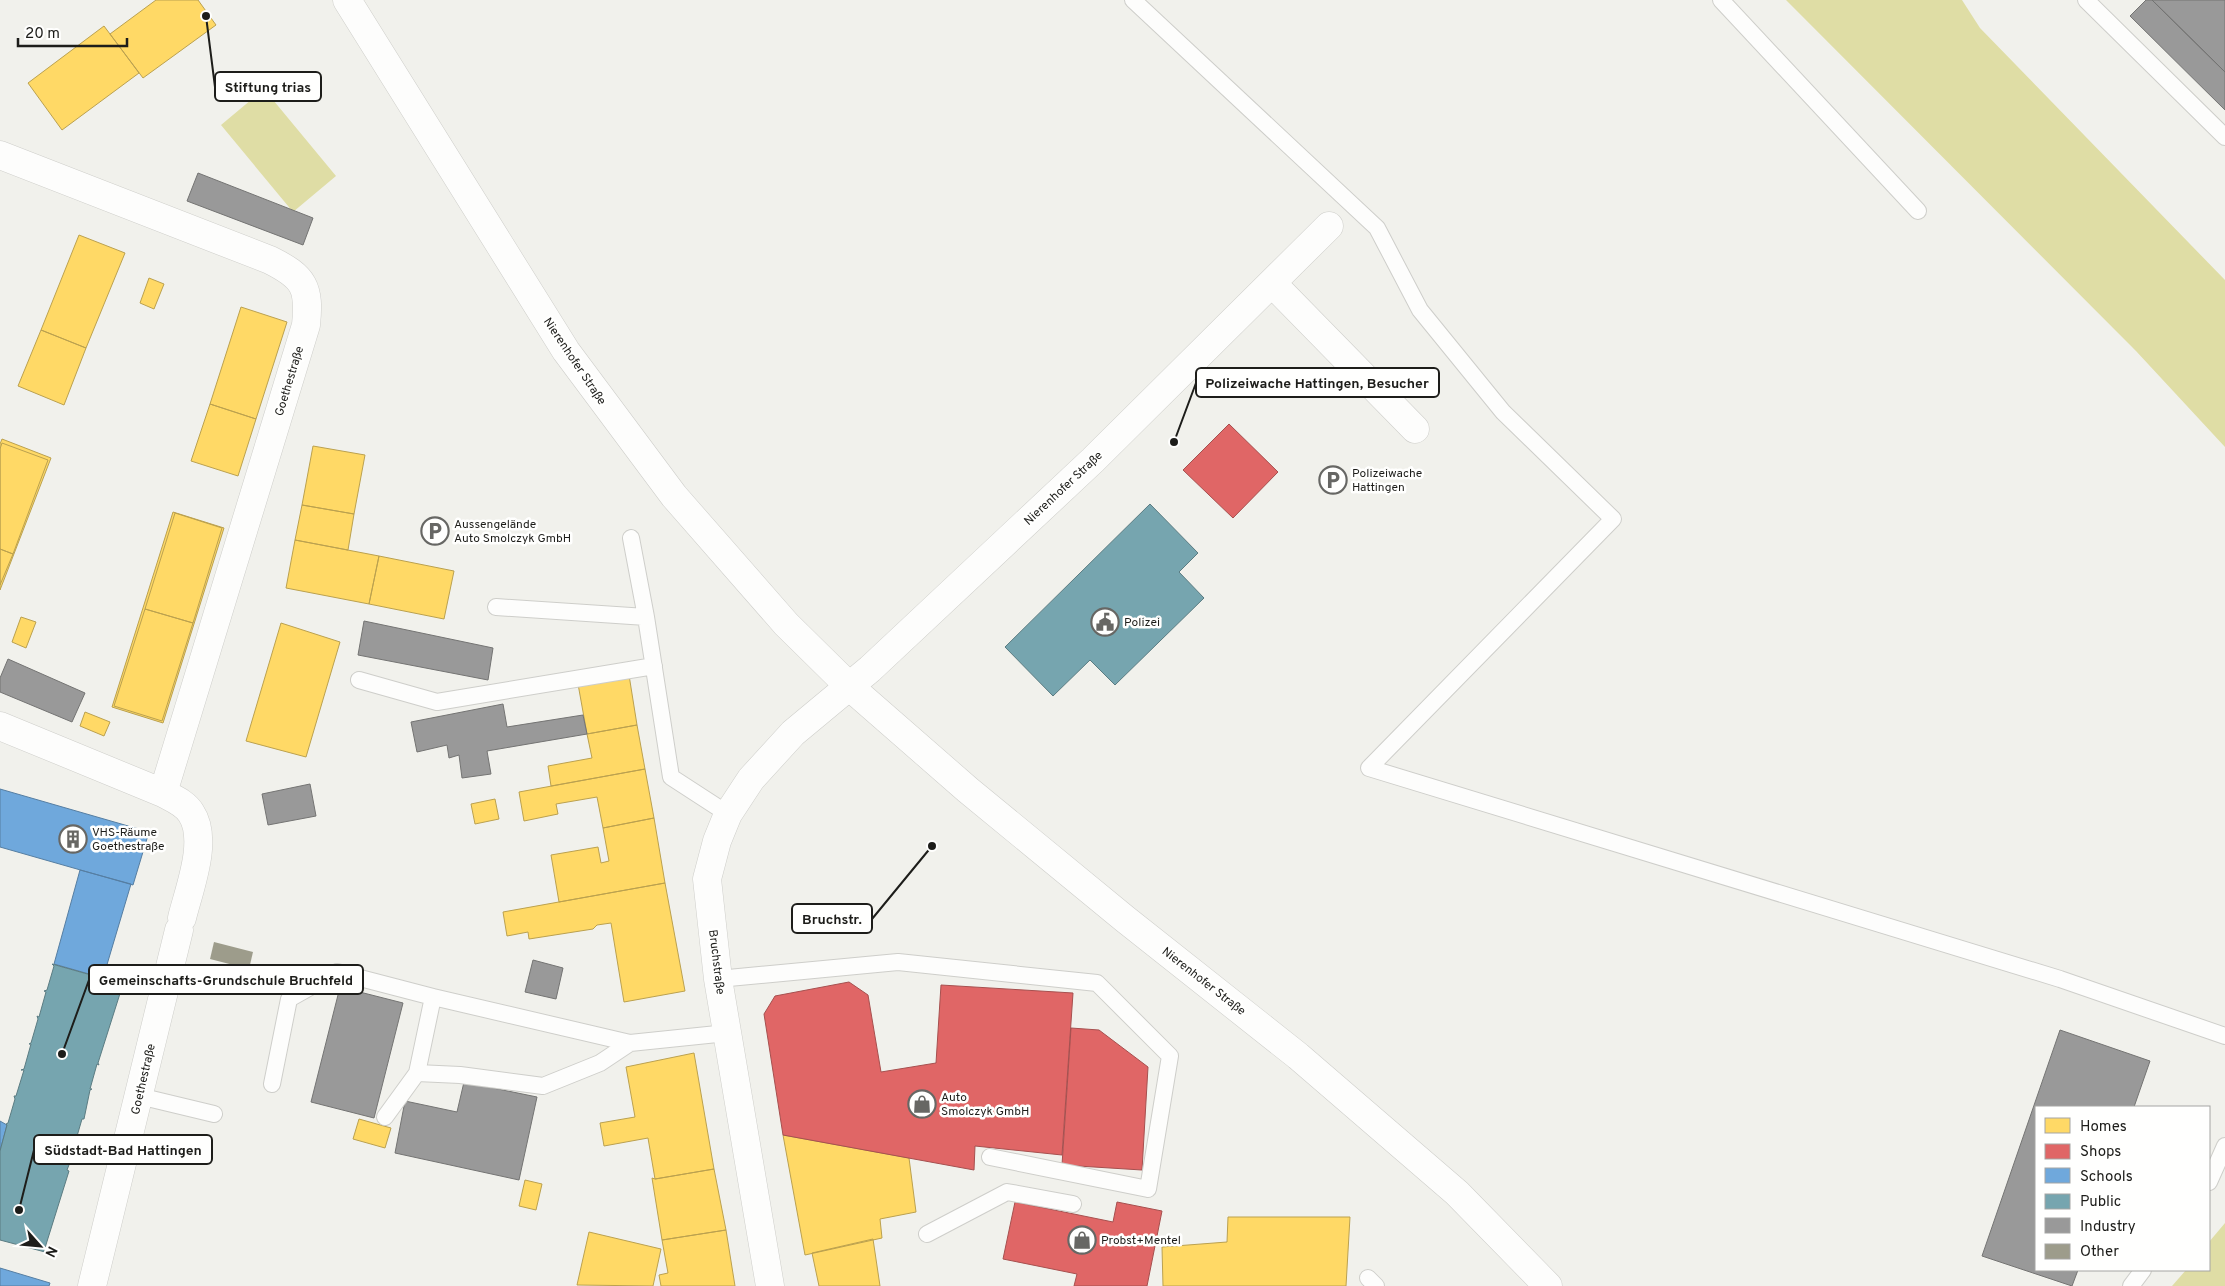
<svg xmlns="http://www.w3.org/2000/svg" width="2225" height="1286" font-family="Overpass,sans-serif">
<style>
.green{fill:#dfdda5}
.homes{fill:#ffd966;stroke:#bba14f}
.shops{fill:#e06666;stroke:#a6504f}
.schools{fill:#6fa8dc;stroke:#567ea2}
.public{fill:#76a5af;stroke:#5b7c82}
.industry{fill:#999;stroke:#747473}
.building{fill:#9d9c8b}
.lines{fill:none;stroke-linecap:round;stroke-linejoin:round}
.lane-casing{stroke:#cececa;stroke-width:18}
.street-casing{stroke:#cececa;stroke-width:29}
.secondary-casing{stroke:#cececa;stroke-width:29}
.lane{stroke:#fdfdfc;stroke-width:16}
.street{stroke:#fdfdfc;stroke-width:28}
.secondary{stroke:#fdfdfc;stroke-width:28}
.labels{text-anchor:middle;stroke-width:5;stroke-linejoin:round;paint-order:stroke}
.street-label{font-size:12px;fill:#1d1d1a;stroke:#fffffe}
.poi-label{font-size:12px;fill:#1d1d1a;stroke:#fffffe;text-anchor:start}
.leader{fill:none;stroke:#1d1d1a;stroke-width:2}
.callout-dot{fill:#1d1d1a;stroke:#fffffe;stroke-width:2}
.callout{fill:#fffffe;stroke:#1d1d1a;stroke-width:2}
.callout-label{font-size:14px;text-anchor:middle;font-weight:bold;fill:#1d1d1a}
</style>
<rect width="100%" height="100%" fill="#f1f1ec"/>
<path class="green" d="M1786 0H1962L1980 28 2225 280V447L2136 351Z
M264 89 336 176 293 212 221 125Z
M2225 1223V1286H2172L2186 1270H2209V1242Z"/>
<path class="homes" d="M156 0H198L216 25 143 78 110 34Z
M104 26 139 73 62 130 28 83Z
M79 235 125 253 86 348 41 330Z
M149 278 164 284 154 309 140 303Z
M241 307 287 322 256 419 210 404Z
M41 330 86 348 64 405 18 386Z
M210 404 256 419 238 476 191 461Z
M2 439 51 458 0 590V444Z
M2 443 48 460 13 554 0 549V449Z
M313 446 365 455 354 514 302 505Z
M302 505 354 514 348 550 295 540Z
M173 512 224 528 163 723 112 707Z
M175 513 222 528 193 623 145 609Z
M295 540 379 556 369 604 286 588Z
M0 549 13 554 0 585Z
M379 556 454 571 444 619 369 604Z
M145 609 193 623 162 721 114 706Z
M21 617 36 622 26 648 12 642Z
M281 623 340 642 306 757 246 741Z
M629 675 637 725 587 734 578 684Z
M85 712 110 722 104 736 80 726Z
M637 725 645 769 551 786 548 766 592 758 587 734Z
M645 769 654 818 603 828 597 797 556 804 558 814 524 821 519 792Z
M495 799 499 819 475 824 471 804Z
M654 818 665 883 559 902 551 855 598 847 601 863 609 861 603 828Z
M665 883 685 991 624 1002 611 923 597 925 593 929 529 939 528 932 507 936 503 912Z
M694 1053 714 1169 655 1179 648 1138 604 1146 600 1123 635 1117 626 1067Z
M359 1119 391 1128 385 1148 353 1139Z
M783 1135 909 1158 916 1212 880 1219 882 1238 805 1255Z
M714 1169 726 1230 662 1240 652 1178 655 1179Z
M525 1180 542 1184 536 1210 519 1206Z
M1228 1217H1350L1346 1286H1163L1162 1247 1227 1242Z
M726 1230 735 1286H661L659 1275 668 1273 662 1240Z
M589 1232 661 1249 653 1286 577 1285Z
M873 1239 880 1286H819L812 1253Z"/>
<path class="shops" d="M1229 424 1278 472 1233 518 1183 470Z
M849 982 868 995 881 1072 936 1063 941 985 1073 993 1062 1155 975 1146 974 1170 783 1135 764 1014 775 996Z
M1071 1028 1099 1030 1148 1067 1142 1170 1062 1165Z
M1015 1202 1113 1222 1117 1202 1162 1211 1147 1286H1074L1077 1274 1003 1259Z"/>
<path class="schools" d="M0 789 149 832 133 885 0 847Z
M80 870 131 884 103 978 54 964Z
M0 1121 7 1125 0 1151Z
M0 1268 50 1283 49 1286H0Z"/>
<path class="public" d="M1150 504 1198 553 1179 572 1204 598 1115 685 1090 660 1053 696 1005 647Z
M52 964 123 984 98 1063 99 1065 97 1064 90 1089H92L90 1090 84 1119H82L75 1143 77 1144 67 1170 69 1171 44 1251 45 1252 0 1240V1151L7 1125 6 1124 8 1123 15 1099 14 1096H16L24 1070H21L24 1069 31 1044H29L31 1043 38 1019 37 1016 39 1017 46 992 44 991 47 990 54 966Z"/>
<path class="industry" d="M2146 0H2152L2225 72V110L2130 16Z
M2152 0H2225V72Z
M198 173 313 218 303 245 187 201Z
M364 621 493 648 488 680 358 655Z
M8 659 85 693 72 722 0 692V678Z
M503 704 507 727 583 715 587 734 487 751 491 774 462 778 459 755 449 758 447 745 417 752 411 722Z
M310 784 316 816 268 825 262 794Z
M533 960 563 968 556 999 525 992Z
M340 987 403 1003 374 1118 311 1102Z
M2060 1030 2150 1061 2134 1107H2036V1270H2078L2072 1286 1982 1256Z
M464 1082 537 1097 519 1180 395 1153 405 1101 457 1112Z"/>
<path class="building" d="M214 942 253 952 249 969 210 959Z"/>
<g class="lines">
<g class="lane-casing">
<path id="lane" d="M1133 0 1377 228 1420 310 1503 412 1613 519 1369 768 2060 979 2225 1036
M1721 0 1918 211
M2086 0 2225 137
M631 538 646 617 671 777 728 814
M496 607 646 617
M359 680 437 702 654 666
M718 979 898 962 1097 983 1170 1056 1148 1189 990 1157
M630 1043 433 997 417 1073 460 1075 543 1086 600 1063 630 1043 727 1033
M272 1084 289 999 337 972 433 997
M139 1096 214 1114
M385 1117 417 1073
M2209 1182 2225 1146
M927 1234 1007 1192 1073 1204
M1368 1278 1376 1286
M2131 1286 2143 1270"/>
</g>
<g class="street-casing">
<path id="street" d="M0 155 270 260C304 277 310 287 306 325L163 793
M1272 283 1415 429
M0 726 163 793C174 799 185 803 191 813 209 840 189 889 182 918
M92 1286 179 930
M770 1286 718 979 707 879 717 841 728 814 751 779 793 733 870 669 1093 460 1329 226"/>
</g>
<g class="secondary-casing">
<path id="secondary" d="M347 0 566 351 674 496 786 624 850 687 968 790 1125 919 1298 1056 1457 1193 1548 1286"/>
</g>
<use href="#lane" class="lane"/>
<use href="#street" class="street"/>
<use href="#secondary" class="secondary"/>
</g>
<defs>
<g id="parking-ring" transform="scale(1.4375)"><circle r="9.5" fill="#fffffe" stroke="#676764" stroke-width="1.5"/><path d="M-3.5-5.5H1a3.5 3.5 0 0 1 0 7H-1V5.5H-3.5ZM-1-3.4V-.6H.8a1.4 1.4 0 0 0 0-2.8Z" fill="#676764"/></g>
<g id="civic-ring" transform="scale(1.4375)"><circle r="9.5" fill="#fffffe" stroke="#676764" stroke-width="1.5"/><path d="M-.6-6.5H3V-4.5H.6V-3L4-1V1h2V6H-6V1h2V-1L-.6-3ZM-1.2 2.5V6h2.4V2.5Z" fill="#676764"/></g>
<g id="building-ring" transform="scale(1.4375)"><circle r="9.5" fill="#fffffe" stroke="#676764" stroke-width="1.5"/><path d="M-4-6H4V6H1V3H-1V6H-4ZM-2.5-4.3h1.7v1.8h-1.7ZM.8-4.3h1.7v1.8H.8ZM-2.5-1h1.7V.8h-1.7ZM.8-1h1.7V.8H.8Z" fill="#676764"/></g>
<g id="shop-ring" transform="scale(1.4375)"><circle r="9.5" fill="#fffffe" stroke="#676764" stroke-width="1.5"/><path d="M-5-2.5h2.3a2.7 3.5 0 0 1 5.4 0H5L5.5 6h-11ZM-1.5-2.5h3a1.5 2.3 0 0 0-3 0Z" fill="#676764"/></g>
</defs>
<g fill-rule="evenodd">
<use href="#parking-ring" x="1333" y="480"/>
<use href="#parking-ring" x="435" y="531"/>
<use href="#civic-ring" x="1105" y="622"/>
<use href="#building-ring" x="73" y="839"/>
<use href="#shop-ring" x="922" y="1104"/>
<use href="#shop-ring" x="1082" y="1240"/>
</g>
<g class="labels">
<g class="street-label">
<text transform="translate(575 361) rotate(56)" y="4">Nierenhofer Straße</text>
<text transform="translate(289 381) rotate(-73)" y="4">Goethestraße</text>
<text transform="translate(1063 488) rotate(-43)" y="4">Nierenhofer Straße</text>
<text transform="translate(717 962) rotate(83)" y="4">Bruchstraße</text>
<text transform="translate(1204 981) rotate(38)" y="4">Nierenhofer Straße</text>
<text transform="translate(143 1079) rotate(-77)" y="4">Goethestraße</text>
</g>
<g class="poi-label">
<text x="1352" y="477">Polizeiwache<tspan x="1352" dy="14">Hattingen</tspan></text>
<text x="454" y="528">Aussengelände<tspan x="454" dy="14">Auto Smolczyk GmbH</tspan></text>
<text x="1124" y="626">Polizei</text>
<text x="92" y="836">VHS-Räume<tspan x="92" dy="14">Goethestraße</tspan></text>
<text x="941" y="1101">Auto<tspan x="941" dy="14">Smolczyk GmbH</tspan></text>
<text x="1101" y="1244">Probst+Mentel</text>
</g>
</g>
<path class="leader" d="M206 16L215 87M1174 442L1196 383M932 846L872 919M62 1054L89 980M19 1210L34 1150"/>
<g class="callout-dot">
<circle cx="206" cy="16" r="5"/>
<circle cx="1174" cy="442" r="5"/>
<circle cx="932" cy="846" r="5"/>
<circle cx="62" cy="1054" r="5"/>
<circle cx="19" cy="1210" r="5"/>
</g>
<g class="callout">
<rect x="215" y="72" width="106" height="29" rx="5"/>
<rect x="1196" y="368" width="243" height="29" rx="5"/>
<rect x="792" y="904" width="80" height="29" rx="5"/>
<rect x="89" y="965" width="274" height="29" rx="5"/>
<rect x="34" y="1135" width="178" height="29" rx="5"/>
</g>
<g class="callout-label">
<text x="268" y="92">Stiftung trias</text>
<text x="1317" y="388">Polizeiwache Hattingen, Besucher</text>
<text x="832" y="924">Bruchstr.</text>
<text x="226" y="985">Gemeinschafts-Grundschule Bruchfeld</text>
<text x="123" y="1155">Südstadt-Bad Hattingen</text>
</g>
<rect x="2035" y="1106" width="175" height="165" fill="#fffffe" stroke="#a5a5a3"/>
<rect x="2045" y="1118" width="25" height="15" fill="#ffd966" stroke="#a5a5a3"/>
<text x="2080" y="1131" font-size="15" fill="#1d1d1a">Homes</text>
<rect x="2045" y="1144" width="25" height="15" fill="#e06666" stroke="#a5a5a3"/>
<text x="2080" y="1156" font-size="15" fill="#1d1d1a">Shops</text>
<rect x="2045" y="1168" width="25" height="15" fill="#6fa8dc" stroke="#a5a5a3"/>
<text x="2080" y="1181" font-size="15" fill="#1d1d1a">Schools</text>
<rect x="2045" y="1194" width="25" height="15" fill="#76a5af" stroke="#a5a5a3"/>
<text x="2080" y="1206" font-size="15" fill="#1d1d1a">Public</text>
<rect x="2045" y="1218" width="25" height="15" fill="#999999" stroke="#a5a5a3"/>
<text x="2080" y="1231" font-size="15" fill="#1d1d1a">Industry</text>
<rect x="2045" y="1244" width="25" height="15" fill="#9d9c8b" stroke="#a5a5a3"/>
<text x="2080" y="1256" font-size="15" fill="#1d1d1a">Other</text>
<g transform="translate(40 1246) rotate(117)" stroke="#fffffe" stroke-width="4" paint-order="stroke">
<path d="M0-4L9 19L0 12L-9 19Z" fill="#1d1d1a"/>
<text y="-8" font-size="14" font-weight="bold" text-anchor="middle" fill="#1d1d1a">N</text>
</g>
<path d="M18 38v8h109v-8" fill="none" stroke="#1d1d1a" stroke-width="2.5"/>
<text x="25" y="38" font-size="15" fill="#1d1d1a" stroke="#fffffe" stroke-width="4" paint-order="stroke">20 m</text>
</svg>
